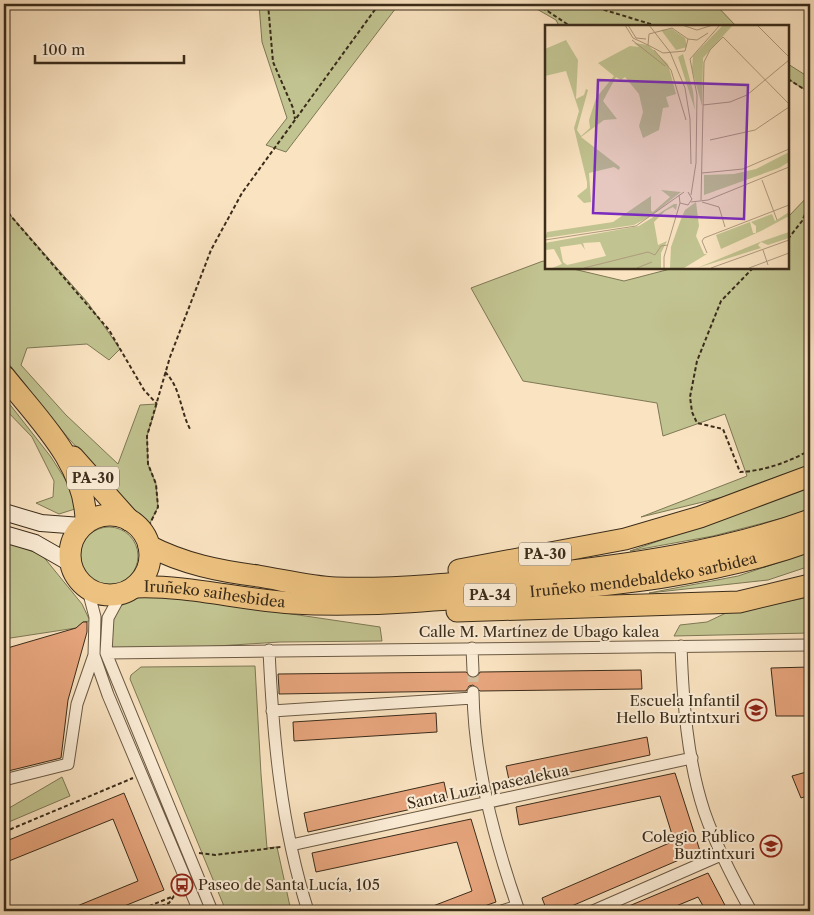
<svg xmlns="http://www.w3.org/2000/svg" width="814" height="915" font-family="'Libre Caslon Text',serif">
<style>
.green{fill:#c1c390;stroke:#7e7855}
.building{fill:#e7a57d;stroke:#3b2c1a}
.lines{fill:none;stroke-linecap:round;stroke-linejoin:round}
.street-tunnel{stroke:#d4bea0;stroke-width:11;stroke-dasharray:11 5.5;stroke-linecap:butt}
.street-casing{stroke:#6b5a44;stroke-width:13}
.secondary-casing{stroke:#3b2c1a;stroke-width:18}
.highway-casing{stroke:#3b2c1a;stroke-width:23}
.path{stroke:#3b2c1a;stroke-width:2;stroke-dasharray:4 2.5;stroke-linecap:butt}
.street{stroke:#fcedd7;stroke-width:11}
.secondary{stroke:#fcedd7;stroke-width:16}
.highway{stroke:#edc280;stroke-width:21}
.labels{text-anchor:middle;stroke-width:4;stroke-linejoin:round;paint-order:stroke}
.shield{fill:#fcedd7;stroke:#756653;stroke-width:1}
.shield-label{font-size:14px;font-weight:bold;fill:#3b2c1a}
.street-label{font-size:15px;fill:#3b2c1a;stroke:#fcedd7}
.poi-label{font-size:15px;fill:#3b2c1a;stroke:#fcedd7;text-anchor:end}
.inset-road{fill:none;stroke:#ae9a7e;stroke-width:1}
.view{fill:#7b2cbf;fill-opacity:0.15;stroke:#7b2cbf;stroke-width:2.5}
.inset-edge{fill:none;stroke:#3b2c1a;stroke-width:2.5}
</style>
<rect width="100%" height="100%" fill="#fae3c1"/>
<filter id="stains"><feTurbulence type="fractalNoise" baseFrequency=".004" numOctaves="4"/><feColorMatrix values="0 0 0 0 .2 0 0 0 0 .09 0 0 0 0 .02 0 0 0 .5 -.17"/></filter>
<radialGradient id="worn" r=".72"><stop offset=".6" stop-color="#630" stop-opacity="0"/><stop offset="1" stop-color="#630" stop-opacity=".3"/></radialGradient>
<path class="green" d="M259 4H399L286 152 266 145 287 118 262 42Z
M528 4H715L736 26H559L556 20Z
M788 64 810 78V93L788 79Z
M810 194V476L641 517 747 476 725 414 663 436 657 403 523 381 471 288 543 261 546 262V268H569L624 281 674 268H788V217Z
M4 208 88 303 120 349 109 360 87 344 27 348 21 365 66 415 118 464 140 405 157 404 147 436 148 464 156 484 158 507 149 525 69 439 4 358Z
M4 397 51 457 72 490 75 509 59 514 36 503 53 497 54 481 32 437 4 408Z
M810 488V511L713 536 630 551Z
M80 556a29 29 0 1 1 58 0a29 29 0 1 1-58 0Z
M4 541 42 555 82 604 90 621 83 622 76 628 4 639Z
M810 552V566L768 580 649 593 738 576Z
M121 594 176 597 380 627 382 641 280 642 106 653 105 637Z
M810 597V633L674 636 680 625 707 622 726 613Z
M255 666 261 774 267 848 277 847 291 911H226L130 679 131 675 141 667Z
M62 777 70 796 4 824V811Z"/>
<path class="building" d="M83 622H87V632L68 700 61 758 4 772V649L76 628Z
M810 667V716H776L771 668Z
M641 670 642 689 480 691 473 685 469 686 466 691H460L279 694V689L278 674 466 672 473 678 477 677 480 672Z
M436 713 437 732 294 741 293 722Z
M647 737 650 755 510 785 506 766Z
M810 771V795L801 798 792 776Z
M675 773 700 851 560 911H547L542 898 674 841 660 796 519 825 516 807Z
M444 782 448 801 308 832 304 813Z
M124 793 164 890 112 911H65L138 881 113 819 4 863V842Z
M471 819 496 902 470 911H420L472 891 457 842 316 872 312 853Z
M708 873 728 911H706L698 897 664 911H617Z"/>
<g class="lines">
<path class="street-tunnel" d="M473 671V692"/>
<g class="street-casing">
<path id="street" d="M88 590 95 617 94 655 108 695 199 911
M121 594 108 618 106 653 212 911
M681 646C683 701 687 759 704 811 716 846 733 879 751 911
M472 648 473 671
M269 650C273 738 281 826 308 911
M106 653 810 645
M473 692C474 765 495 843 519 911
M272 711 473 698
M4 780 68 764 77 704 94 655
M291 845 692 758
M502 911 517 906
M593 911 721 855"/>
</g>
<g class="secondary-casing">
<path id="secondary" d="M4 512 41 523 81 526
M4 534 35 543 70 563"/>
</g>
<g class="highway-casing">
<g id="highway">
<path d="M4 376C38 419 86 464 86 522"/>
<path d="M73 457 129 520"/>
<circle cx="110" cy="555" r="40"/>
<path d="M149 546C184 564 219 571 258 576 283 580 310 587 336 588 403 590 471 582 536 575 629 565 722 552 810 520"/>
<path d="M459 570 625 539 700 517 810 476"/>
<path id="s1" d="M135 587C189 585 240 600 293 603 365 607 437 600 509 594 610 585 714 576 810 541"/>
<path d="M457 611 739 602 810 585"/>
</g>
</g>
<path class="path" d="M268 4 273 62 293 108 295 119
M537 4 570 26
M585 4 657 26
M547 10 559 4
M788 79 810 93
M4 208 109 330 144 390 157 404
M788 239 802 221 810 203
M753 268 721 301 697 361 690 397 692 412 697 423 723 429 740 472C764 471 789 462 810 450
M165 372C181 388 180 410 190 429
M146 532 158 507 156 484 148 464 147 436 170 357 211 250 242 193 379 4
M4 832 133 778
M199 853 215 855 281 847
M137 911 174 896
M149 911 169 903 174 896"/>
<use href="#street" class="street"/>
<use href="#secondary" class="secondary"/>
<use href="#highway" class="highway"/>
</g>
<defs>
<g id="school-ring" transform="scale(1.125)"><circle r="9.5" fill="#fcedd7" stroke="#8f2418" stroke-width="1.5"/><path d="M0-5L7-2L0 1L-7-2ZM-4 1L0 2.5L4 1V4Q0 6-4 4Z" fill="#8f2418"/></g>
<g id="bus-ring" transform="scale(1.125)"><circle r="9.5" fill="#fcedd7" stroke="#8f2418" stroke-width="1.5"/><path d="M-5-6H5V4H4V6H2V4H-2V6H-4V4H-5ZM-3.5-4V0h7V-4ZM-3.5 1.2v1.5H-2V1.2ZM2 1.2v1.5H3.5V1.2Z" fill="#8f2418"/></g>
</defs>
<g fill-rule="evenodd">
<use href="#school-ring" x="756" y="710"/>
<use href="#school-ring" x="771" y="846"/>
<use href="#bus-ring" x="182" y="885"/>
</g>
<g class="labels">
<g class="shield">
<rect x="67" y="466.5" width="52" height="23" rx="4"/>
<rect x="519" y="542.5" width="52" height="23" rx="4"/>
<rect x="464" y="583.5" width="52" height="23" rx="4"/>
</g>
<g class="shield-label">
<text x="93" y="483">PA-30</text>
<text x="545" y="559">PA-30</text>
<text x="490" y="600">PA-34</text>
</g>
<g class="street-label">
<text dy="5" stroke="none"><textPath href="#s1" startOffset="511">Iruñeko mendebaldeko sarbidea</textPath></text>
<text dy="5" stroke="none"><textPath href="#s1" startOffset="80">Iruñeko saihesbidea</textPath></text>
<text x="539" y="637">Calle M. Martínez de Ubago kalea</text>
<text transform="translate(488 787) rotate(-12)" y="5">Santa Luzia pasealekua</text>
</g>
<g class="poi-label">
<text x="740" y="706">Escuela Infantil<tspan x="740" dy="17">Hello Buztintxuri</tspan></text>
<text x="755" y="842">Colegio Público<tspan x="755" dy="17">Buztintxuri</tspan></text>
<text x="198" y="890" text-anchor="start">Paseo de Santa Lucía, 105</text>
</g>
</g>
<g transform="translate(545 25)">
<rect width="244" height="244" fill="#fae3c1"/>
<path d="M178 0H188L158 33 157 81 147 44 148 31ZM127 4 140 13 142 22 131 25 116 5ZM21 15 33 35 31 74 39 70 41 64 43 65 32 105 36 111 45 103 44 95 51 73 69 51 53 38 85 21 94 22 89 18 103 20 123 39 131 69 121 72 124 82 118 83 114 105 98 113 94 101 98 87 94 69 80 52 76 55 71 52 58 76 72 94 59 95 36 112 75 142 74 145 69 142 44 148 46 177 39 178 32 171 42 163V157L29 103 34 86 21 46 0 51V24ZM138 29 148 66 150 85 133 32ZM244 127V137L234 143 159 170V150L189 149 211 144ZM116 165 136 167 104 192 89 200 0 213 2 207 68 197 106 171V186L108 187 125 172ZM151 177 154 201 151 211 159 229H162L139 243H125L126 222 136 194 140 185ZM129 179H132L131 185 128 182 120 186 109 197 113 220 122 216 116 228V243H7L17 239 9 224 0 225V218L94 201ZM55 217 61 231 22 240 18 237 15 222 36 219 40 225 38 218ZM244 187V191L216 206 176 224 171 210 205 197 208 208H211V201L206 197 227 189 230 196ZM244 207V213L223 220 216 217 213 220 216 223 152 243 215 217Z" fill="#c1c390" fill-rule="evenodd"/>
<path class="inset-road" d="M80 0 88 13 103 20M83 0 91 13 101 14M104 0 125 27 140 63 145 94 146 139M137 0 152 5 168 0M212 0 244 32M127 3 143 14 140 26 118 28 103 20 104 9ZM143 14 152 15 163 8M87 15 120 41M109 25 126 45 141 95M158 80 185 77 202 70 244 35M165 115 210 105 244 82M157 148 198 144 244 124M217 155 232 195M134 170 135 178 143 180 147 174 143 167M146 170 151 138 152 70 145 34 175 0M156 175 159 37 165 25 178 12 244 79M146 177 163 175 244 142M157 177 174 182 180 202M0 215 91 201 139 167M218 225 223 240M162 228 157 216 159 213 244 180M39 243 103 227 110 230 116 221 123 220M92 243 107 237M119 243V232L135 178M166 243 244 215M204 243 244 228"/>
<path class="view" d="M53 55 203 60 199 194 48 188Z"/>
<rect width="244" height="244" class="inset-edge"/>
</g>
<rect width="814" height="915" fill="none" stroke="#fae3c1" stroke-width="20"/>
<rect x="5" y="5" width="804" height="905" fill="none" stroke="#3b2c1a" stroke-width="2.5"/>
<rect x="10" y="10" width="794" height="895" fill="none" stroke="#3b2c1a"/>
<path d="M35 55v8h149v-8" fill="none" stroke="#3b2c1a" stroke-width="2.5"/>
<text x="42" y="55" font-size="15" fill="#3b2c1a" stroke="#fcedd7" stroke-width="4" paint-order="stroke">100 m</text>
<rect width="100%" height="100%" filter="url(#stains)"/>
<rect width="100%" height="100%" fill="url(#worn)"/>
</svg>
